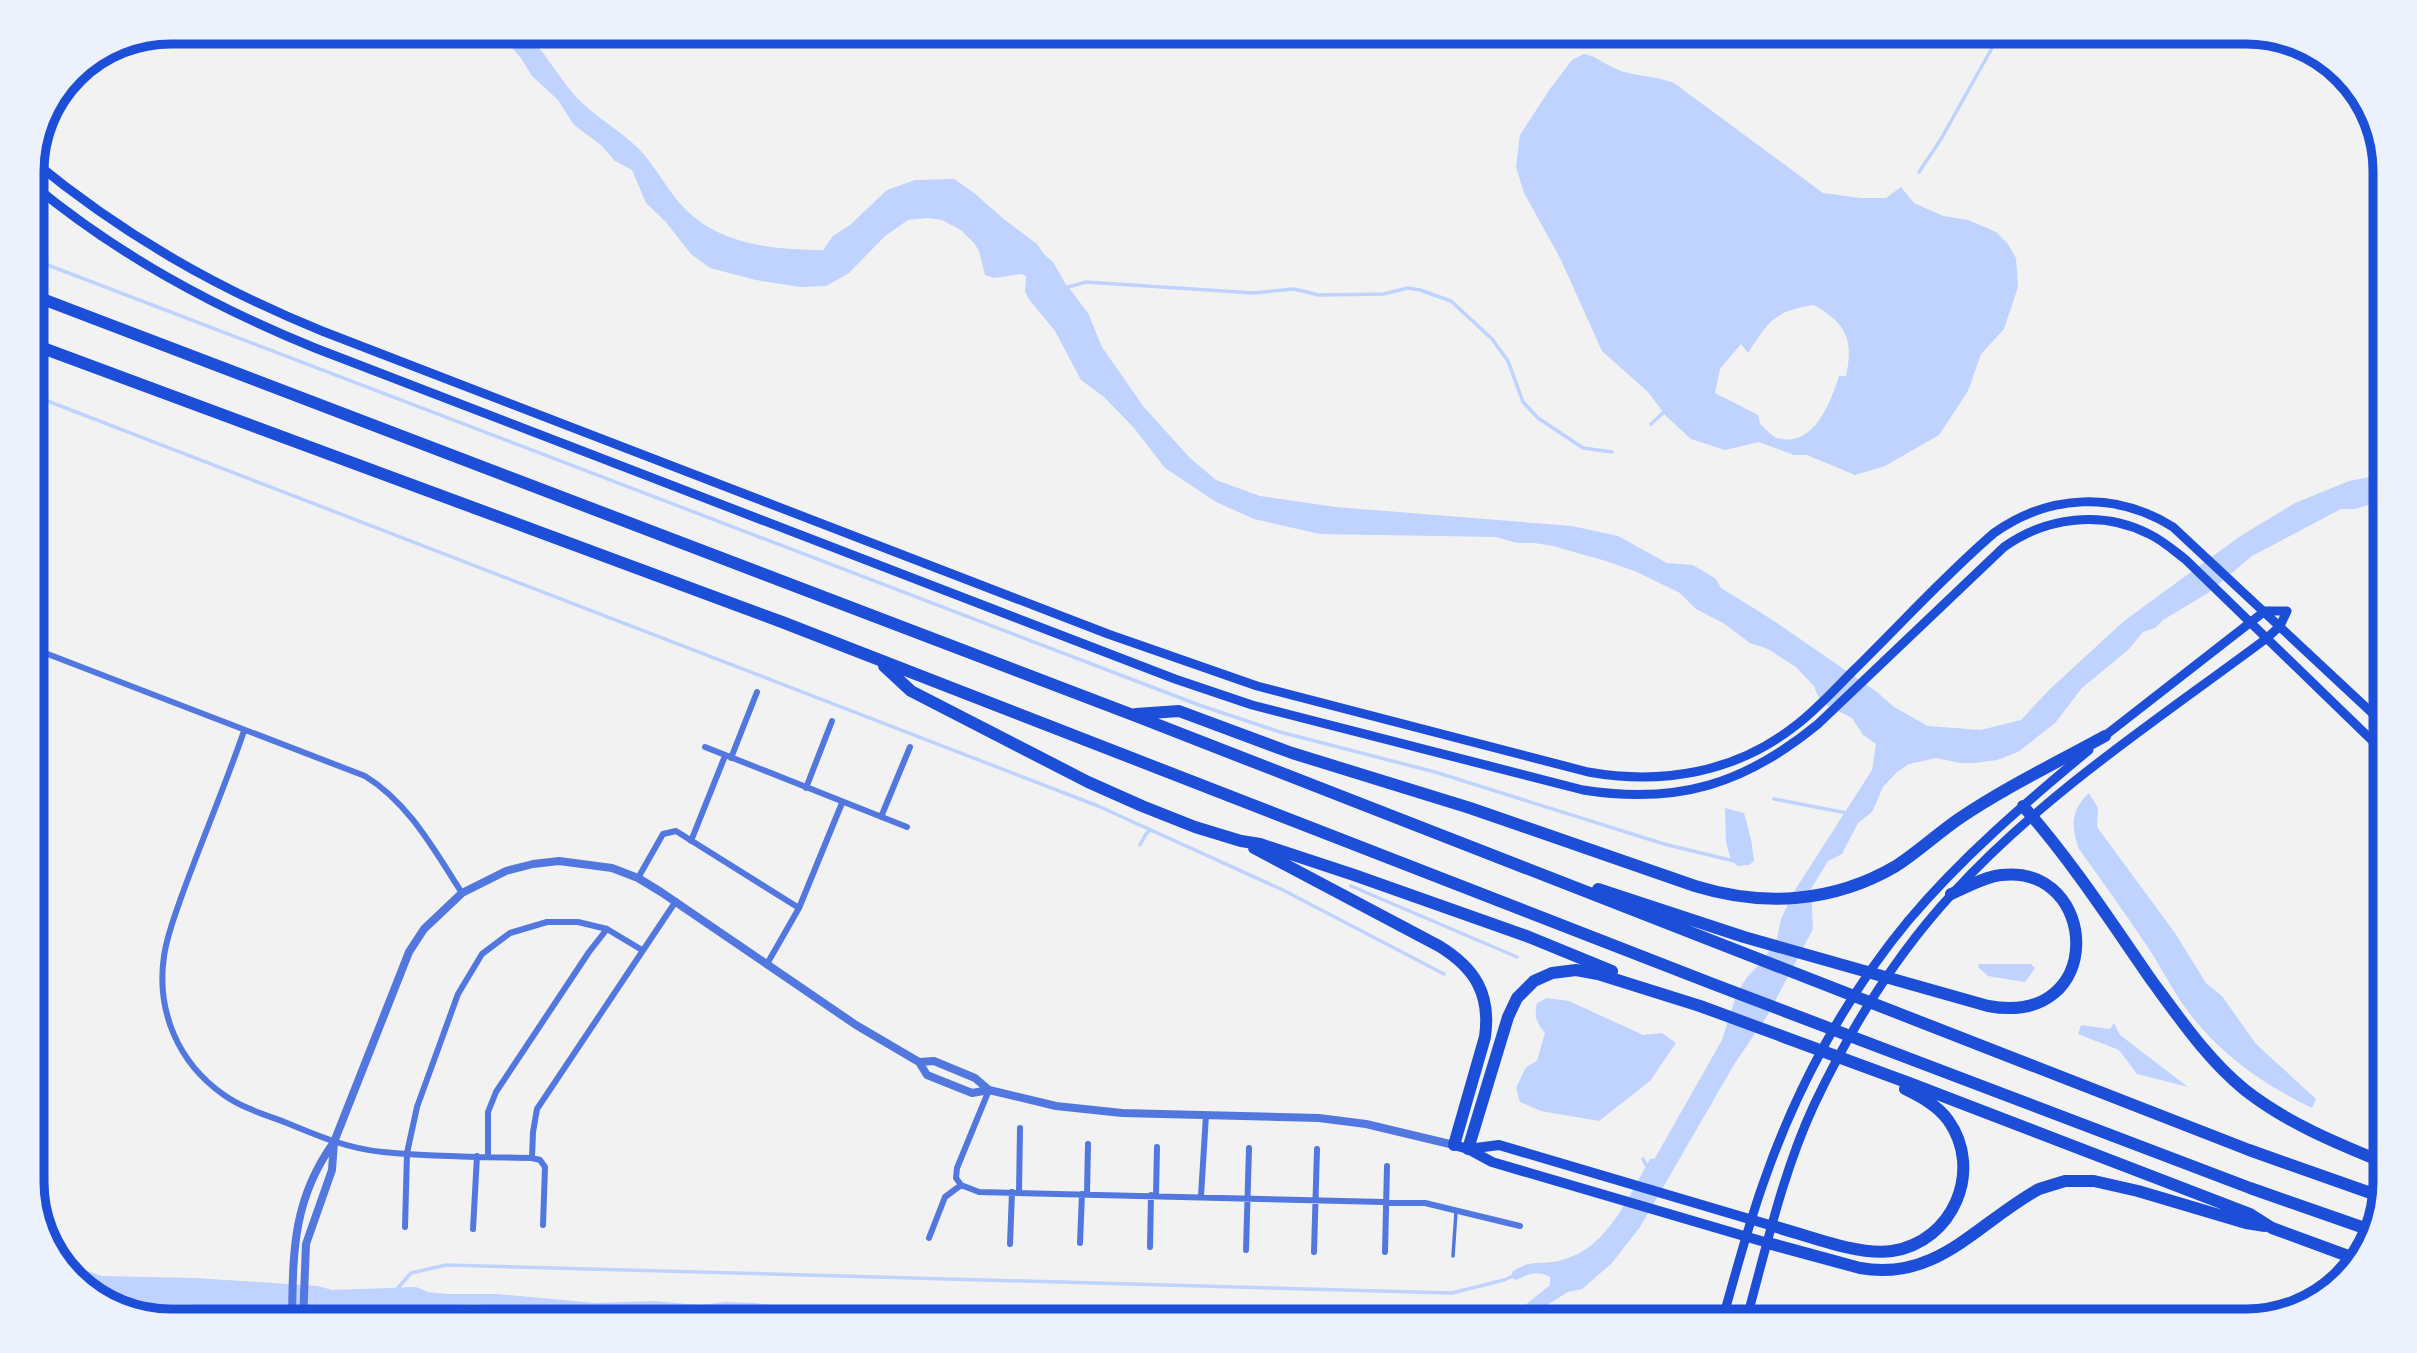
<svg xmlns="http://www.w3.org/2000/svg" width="2417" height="1353" font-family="Mulish,sans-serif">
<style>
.water{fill:#bfd3fe;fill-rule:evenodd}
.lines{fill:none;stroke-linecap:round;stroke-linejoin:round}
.stream{stroke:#bfd3fe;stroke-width:3.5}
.service{stroke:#5277de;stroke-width:3.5}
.minor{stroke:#5277de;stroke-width:6}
.tertiary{stroke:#5277de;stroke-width:8}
.secondary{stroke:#1d4ed8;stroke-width:9}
.trunk{stroke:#1d4ed8;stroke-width:10}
.motorway{stroke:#1d4ed8;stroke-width:12}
.rim{fill:none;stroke:#1d4ed8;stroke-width:9}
</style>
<rect width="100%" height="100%" fill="#f2f2f2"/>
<path class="water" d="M485 32H524C547 53 557 76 577 98 595 117 620 130 639 149 654 165 664 184 677 200 712 244 771 250 823 250L833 236 850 225 887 190 915 180 954 179 973 192 1005 220 1037 244 1044 254 1053 262 1065 283 1088 313 1102 347 1143 406 1190 458 1216 480 1260 496 1336 507 1572 526 1618 536 1667 563 1693 565 1716 579 1721 588 1771 619 1877 692 1894 707 1928 726 1981 730 2021 720 2050 689 2124 621 2239 537 2295 503 2349 481 2385 474V500L2355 509H2341L2252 556 2208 593 2163 620 2155 628 2143 632 2129 649 2082 688 2055 723 2018 752 1997 760 1975 763H1960L1936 758 1909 764 1897 772 1883 787 1872 812 1858 823 1842 854 1828 861 1811 889 1813 929 1767 1016 1735 1063 1640 1227 1612 1263 1582 1289 1568 1292 1521 1321H1491L1500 1314 1524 1306 1550 1285V1277C1537 1270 1529 1274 1516 1280L1513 1279 1512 1272C1530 1259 1538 1265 1558 1261 1607 1251 1628 1197 1650 1159L1655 1158 1722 1040 1737 993 1747 977 1763 961 1777 938 1781 919 1795 890 1872 770 1876 744 1863 735 1852 718 1824 704 1818 696 1814 686 1796 667 1768 649 1750 643 1723 623 1696 609 1680 593 1637 572 1606 561 1553 546 1534 543H1517L1496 537 1320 534 1254 519 1216 502 1165 468 1134 428 1104 397 1081 380 1055 331 1028 298 1025 291 1026 276 1022 274 994 278 985 275 979 251 974 243 961 230 942 220 927 218 908 220 885 236 849 273 826 286 800 287 756 280 710 268 691 254 665 221 646 203 632 170 615 161 601 145 574 125 558 100 532 76 521 58 510 46Z
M1584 54C1598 57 1601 62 1614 68 1632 77 1655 75 1674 83L1823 193 1861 198H1886L1901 187 1914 203 1943 216 1968 220 1996 232 2008 244 2016 258 2018 287 2004 329 1981 354 1968 391 1939 435 1885 466 1855 475 1807 455H1794L1759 442 1725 450 1691 439 1666 416 1648 392 1602 351 1560 258 1524 193 1516 167 1520 135 1550 89 1572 60ZM1814 305C1846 324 1854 338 1846 376H1839C1831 401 1814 449 1777 438 1771 436 1765 428 1760 424L1758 415 1715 393 1720 369 1741 344 1748 353C1769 321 1774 311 1814 305Z
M2089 793 2098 808 2097 827 2175 933 2206 983 2222 996 2256 1044 2316 1099 2312 1108C2266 1086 2221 1055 2190 1014 2173 992 2162 968 2147 946 2125 913 2102 881 2079 849 2071 827 2070 811 2089 793Z
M1725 808 1744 813 1751 839 1754 861 1749 865 1738 866 1731 860 1726 842Z
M1979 964H2031L2035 968 2025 982 1988 976 1978 967Z
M1547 998 1569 1001 1643 1035 1662 1033 1676 1043 1650 1081 1599 1121 1541 1111 1520 1102 1516 1088 1526 1067 1537 1061 1545 1033C1536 1022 1534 1017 1537 1003Z
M2114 1023 2120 1035 2188 1087 2137 1074 2119 1050 2078 1034 2081 1025 2110 1029Z
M56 1260 102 1276 196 1278 318 1286 332 1290 416 1287 428 1292 447 1294H496L596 1303 654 1301 700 1305 726 1302 755 1303 804 1308 949 1311 1022 1308 1090 1315 1140 1313 1156 1318 1239 1321H734L657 1309 583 1313 476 1304 255 1312 187 1304 108 1305 101 1303Z"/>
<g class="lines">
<path class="stream" d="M1919 172 1941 139 2001 32
M32 259 1199 705 1280 732 1435 772 1664 844 1734 861
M1065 288 1086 282 1253 293 1294 289 1319 295 1383 294 1408 288 1420 290 1451 301 1492 339 1508 361 1523 402 1538 418 1583 448 1612 452
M32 395 1098 806 1283 890 1444 974
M1651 424 1665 411
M1774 799 1847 813
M1140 845 1146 834 1150 830
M1351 886 1517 957
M1643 1159 1646 1165
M397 1289 411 1273 446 1265 1452 1293 1504 1280 1515 1275"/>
<path class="service" d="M1085 32C1110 40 1130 39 1155 32
M1453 1256 1456 1212"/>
<path class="minor" d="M32 648 365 776C409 803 434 850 462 893
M244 731C225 786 202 840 182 895 175 915 167 935 164 956 156 1011 178 1063 224 1095 242 1108 266 1115 287 1123 318 1136 349 1149 383 1152 432 1157 483 1157 532 1158L540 1160 545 1167 543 1225
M705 747 907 827
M731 758 757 692
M806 788 832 721
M881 817 910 747
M691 841 725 756
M638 878 663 834 676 831 799 908
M767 964 799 908 842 803
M488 1157V1112L496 1092 589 952 607 929
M532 1158 533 1132 537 1109 676 901
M961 1185 979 1192 1425 1203 1520 1226
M1019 1193 1020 1128
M1087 1194 1088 1144
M1156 1195 1157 1147
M1201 1196 1206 1115
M405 1227 407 1153 417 1107 458 994 482 954 510 933 547 922H578L607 929 642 950
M473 1229 477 1156
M929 1238 945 1197 961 1185 956 1178 957 1168 989 1090
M1080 1243 1082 1194
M1010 1244 1012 1192
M1150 1247 1151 1195
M1246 1250 1249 1148
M1314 1252 1317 1149
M1385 1252 1387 1166"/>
<path class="tertiary" d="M919 1062 934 1061 975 1078 989 1090 1056 1106 1122 1113 1319 1118 1366 1124 1454 1145
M292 1321C293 1254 292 1200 334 1142L409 952 424 929 462 893 506 871 533 864 559 861 612 868 638 878 661 892 856 1025 919 1062 927 1075 972 1093 989 1090
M303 1321 306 1244 332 1170 334 1142"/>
<path class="secondary" d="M32 160C122 234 214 287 322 331L1108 634 1257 686 1588 772C1662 785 1735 773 1795 726 1816 710 1834 690 1853 671 1900 625 1944 576 1994 533 2049 494 2116 491 2173 527L2385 725
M32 184C118 255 212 306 315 348L1175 679 1252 705 1583 790C1678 805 1745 784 1818 724L2004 547C2046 517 2102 510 2149 534 2162 540 2173 550 2185 559L2385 753
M1722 1321C1735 1276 1747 1229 1763 1184 1795 1091 1845 997 1908 921 1962 857 2025 803 2089 750
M1746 1321C1766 1249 1782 1174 1814 1105 1850 1029 1895 956 1952 894 2043 794 2160 718 2267 638L2280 626 2287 611H2265L2102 738"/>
<path class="trunk" d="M1454 1145 1468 1149 1492 1162 1768 1243
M1468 1149 1499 1145 1773 1226"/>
<path class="motorway" d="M32 295 1133 715 2249 1150 2382 1197
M32 344 782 622 1713 984 2250 1188 2373 1231
M884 666 911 691 1088 782 1142 806 1195 827 1241 841 1260 844 1354 875 1529 937 1612 971
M1136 714 1179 711 1292 753 1470 808 1695 886C1763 907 1833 903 1896 866 1918 852 1938 833 1960 818 2006 787 2056 763 2105 736
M2023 806C2071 860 2111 922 2152 981 2180 1019 2208 1060 2245 1090 2287 1123 2336 1143 2385 1163
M1254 848 1439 946C1475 968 1491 994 1485 1037L1454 1145
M1598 889 1744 937 1988 1006C2107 1028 2100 864 2001 875 1984 877 1967 887 1951 894
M1468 1149 1508 1017 1517 998 1534 981 1552 973 1576 970 1598 974 1700 1006 1909 1083 2250 1214 2272 1228 2359 1260
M1773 1226C1806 1235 1858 1256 1892 1251 1953 1242 1984 1170 1948 1120 1937 1105 1921 1097 1905 1089
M1768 1243 1860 1268C1937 1282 1977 1223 2039 1189L2065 1181H2094L2138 1191 2246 1223 2265 1226"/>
</g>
<path d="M0 0H2417V1353H0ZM171 44H2246A127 127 0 0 1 2373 171V1182A127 127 0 0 1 2246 1309H171A127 127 0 0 1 44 1182V171A127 127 0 0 1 171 44Z" fill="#edf1fc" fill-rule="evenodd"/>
<path class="rim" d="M171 44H2246A127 127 0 0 1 2373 171V1182A127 127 0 0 1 2246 1309H171A127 127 0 0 1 44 1182V171A127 127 0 0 1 171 44Z"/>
</svg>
